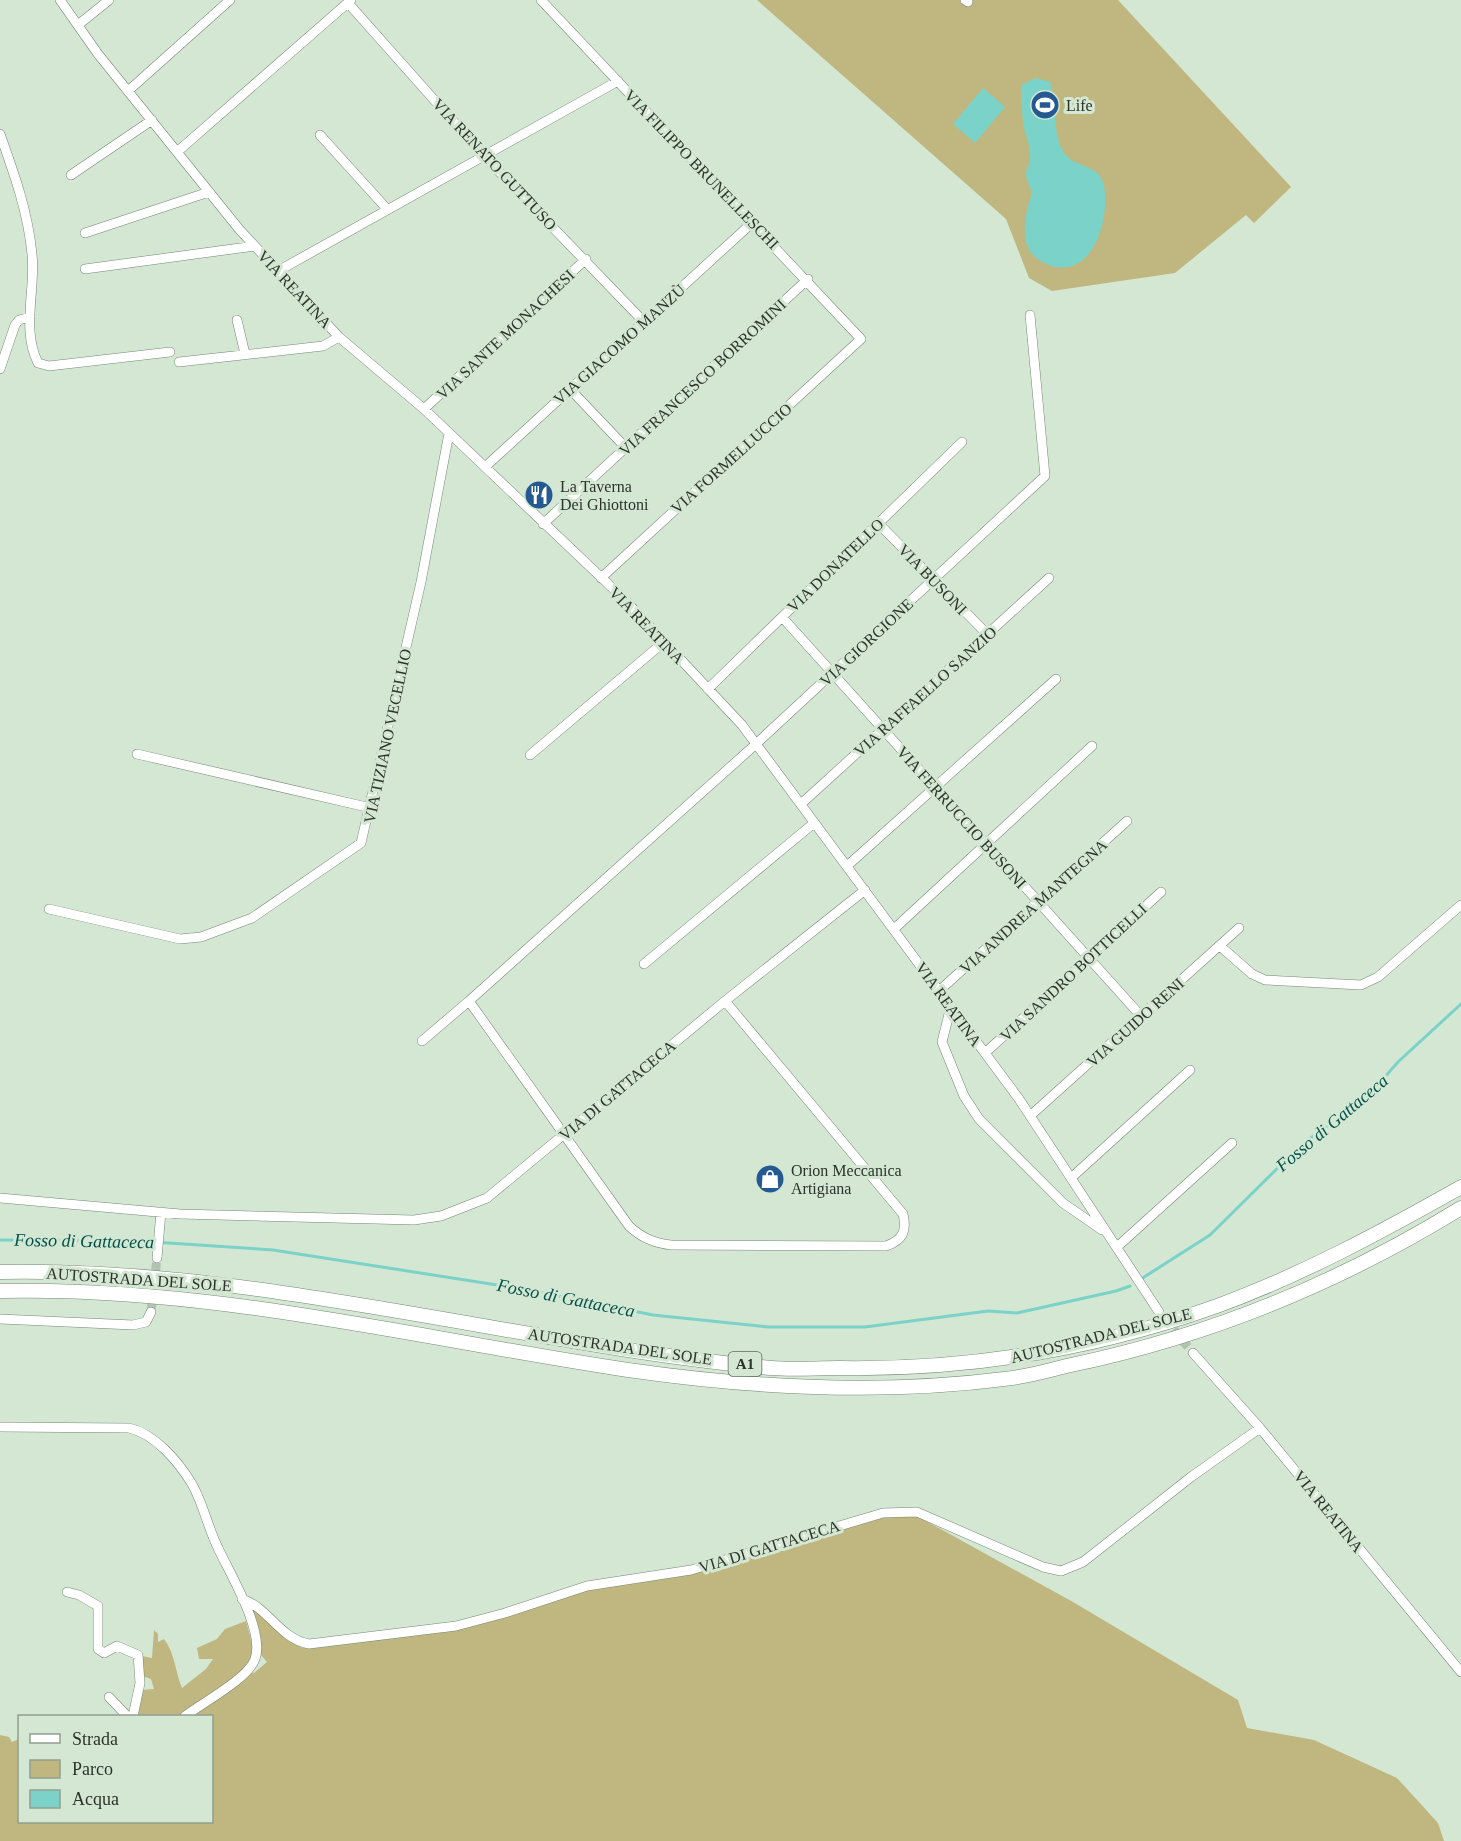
<svg xmlns="http://www.w3.org/2000/svg" width="1461" height="1841" font-family="Georgia,serif">
<style>
.green{fill:#bfb77f}
.water{fill:#7bd2c9}
.lines{fill:none;stroke-linecap:round;stroke-linejoin:round}
.stream{stroke:#7bd2c9;stroke-width:3}
.minor-tunnel{stroke:#b2c3b1;stroke-width:9;stroke-dasharray:9 4.5;stroke-linecap:butt}
.minor-casing{stroke:#758775;stroke-width:10}
.highway-casing{stroke:#758775;stroke-width:15}
.minor{stroke:#fff;stroke-width:9}
.highway{stroke:#fff;stroke-width:14}
.labels{text-anchor:middle;stroke-width:6;stroke-linejoin:round;paint-order:stroke}
.shield{fill:#d4e7d3;stroke:#5e695d;stroke-width:1.5}
.shield-label{font-size:15px;font-weight:bold;fill:#2c332b}
.poi-label{font-size:16px;fill:#2c332b;stroke:#d4e7d3;text-anchor:start}
.street-label{font-size:16px;fill:#2c332b;stroke:#d4e7d3}
.water-label{font-size:18px;font-style:italic;fill:#00524c;stroke:#d4e7d3}
</style>
<rect width="100%" height="100%" fill="#d4e7d3"/>
<path class="green" d="M757 0H1118L1291 187 1254 223 1246 215 1175 273 1052 291 1029 278 1006 219Z
M885 1515 917 1516 1073 1602 1238 1700 1247 1728 1314 1740 1397 1778 1438 1823 1444 1841H0V1735L9 1737 12 1742 19 1739 20 1822H212V1716H193L200 1710 184 1716H138L142 1690 154 1689 151 1679 143 1676 142 1656 152 1658 154 1630 158 1634V1642L164 1639C175 1653 175 1671 182 1688L206 1669 213 1659H199L197 1648 217 1639 225 1629 246 1621 254 1651 248 1671 254 1673 267 1662 261 1655 250 1606 282 1635 303 1648 457 1628 607 1584 639 1583 646 1579Z"/>
<path class="water" d="M1036 78 1050 82C1058 105 1051 131 1064 153 1074 168 1101 164 1104 186 1110 218 1094 278 1051 266 1043 263 1033 257 1029 250 1021 234 1026 212 1031 196 1033 189 1026 182 1026 174 1026 169 1030 163 1030 157 1031 146 1024 133 1023 122 1022 110 1021 97 1021 85Z
M983 88 1005 107 975 143 953 124Z"/>
<g class="lines">
<path class="stream" d="M0 1240 138 1241 273 1250 523 1289 653 1315 768 1327H865L988 1311 1017 1313 1116 1291 1130 1286
M1141 1279 1210 1235 1300 1146 1368 1096 1398 1062 1461 1004"/>
<path class="minor-tunnel" d="M151 1312 157 1258
M1165 1319 1193 1353"/>
<g class="minor-casing">
<path id="minor" d="M60 0 98 54 239 229 339 337 424 409 625 600 742 725 1019 1099 1159 1312
M541 0 861 339 601 578
M965 0 968 2
M348 3 484 156 644 322
M78 25 109 0
M128 91 230 0
M0 134C14 173 28 212 32 254 36 289 21 329 38 363L49 366 170 352
M320 135 387 209
M177 152 351 0
M71 175 152 120
M85 233 209 192
M85 269 255 246
M278 271 618 81
M237 320 245 354
M179 362 323 346 339 337
M0 369 15 325 19 320 30 317
M570 389 626 448
M424 409 586 259
M485 467 753 222
M878 523 987 634
M543 524 808 279
M782 617 1141 1016
M708 689 962 442
M137 754 371 808
M530 755 664 642
M801 804 1049 578
M847 866 1056 679
M49 909 180 939 201 937 252 918 361 843 421 582 449 433
M894 929 1092 746
M1220 946 1252 974 1265 980 1361 985 1378 977 1461 905
M644 964 814 823
M940 990 1127 821
M725 1001 903 1214C907 1231 903 1240 886 1246L671 1245C654 1243 642 1238 629 1226L469 1001 756 744 1045 476 1030 315
M951 1006 942 1042 964 1096 979 1119 1063 1203 1102 1230
M422 1041 469 1001
M985 1053 1161 892
M1030 1116 1239 928
M1071 1178 1190 1070
M0 1198 180 1214 414 1220 441 1216 487 1198 725 1001 865 890
M1117 1247 1232 1143
M157 1258 161 1212
M0 1319 133 1325 146 1322 151 1312
M1193 1353 1260 1428 1461 1672
M0 1427 129 1428C155 1434 178 1461 192 1484 203 1503 208 1528 218 1548 230 1574 265 1631 255 1659 249 1678 202 1703 185 1716
M67 1592 79 1595 98 1606V1649L104 1653 117 1646 138 1655 140 1683 133 1716
M242 1599C269 1608 280 1639 309 1644L456 1626 505 1613 587 1586 691 1570 883 1513 917 1512 1043 1567 1061 1571 1083 1562 1191 1477 1260 1428
M109 1697 127 1716"/>
</g>
<g class="highway-casing">
<path id="highway" d="M0 1272C261 1267 513 1344 771 1368 793 1370 816 1368 839 1368 967 1370 1096 1349 1217 1306 1302 1275 1383 1231 1461 1187
M0 1291C212 1286 420 1339 628 1370 753 1388 879 1395 1004 1379 1027 1377 1049 1370 1071 1365 1209 1336 1341 1282 1461 1208"/>
</g>
<use href="#minor" class="minor"/>
<use href="#highway" class="highway"/>
</g>
<defs>
<g id="stadium-disc" transform="scale(1.5)"><circle r="9.5" fill="#245992" stroke="#d4e7d3"/><path d="M0-5a6.5 5 0 1 0 0 10a6.5 5 0 1 0 0-10ZM-3.5-1.8h7v3.6h-7Z" fill="#fff"/></g>
<g id="restaurant-disc" transform="scale(1.5)"><circle r="9.5" fill="#245992" stroke="#d4e7d3"/><path d="M-5-6h1v4h1v-4h1v4h1v-4h1v5L-1.5 .5V6h-2V.5L-5-1ZM5-6V6H3V1.5H1.5Q1.5-4 5-6Z" fill="#fff"/></g>
<g id="shop-disc" transform="scale(1.5)"><circle r="9.5" fill="#245992" stroke="#d4e7d3"/><path d="M-5-2.5h2.3a2.7 3.5 0 0 1 5.4 0H5L5.5 6h-11ZM-1.5-2.5h3a1.5 2.3 0 0 0-3 0Z" fill="#fff"/></g>
</defs>
<g fill-rule="evenodd">
<use href="#stadium-disc" x="1045" y="105"/>
<use href="#restaurant-disc" x="539" y="495"/>
<use href="#shop-disc" x="770" y="1179"/>
</g>
<g class="labels">
<rect class="shield" x="728.5" y="1352" width="33" height="24" rx="4.5"/>
<g class="shield-label">
<text x="745" y="1369">A1</text>
</g>
<g class="poi-label">
<text x="1066" y="111">Life</text>
<text x="560" y="492">La Taverna<tspan x="560" dy="18">Dei Ghiottoni</tspan></text>
<text x="791" y="1176">Orion Meccanica<tspan x="791" dy="18">Artigiana</tspan></text>
</g>
<g class="street-label">
<text transform="translate(495 164) rotate(47)" y="6">VIA RENATO GUTTUSO</text>
<text transform="translate(702 169) rotate(46)" y="6">VIA FILIPPO BRUNELLESCHI</text>
<text transform="translate(295 289) rotate(47)" y="6">VIA REATINA</text>
<text transform="translate(505 334) rotate(-43)" y="6">VIA SANTE MONACHESI</text>
<text transform="translate(619 344) rotate(-42)" y="6">VIA GIACOMO MANZÙ</text>
<text transform="translate(702 377) rotate(-43)" y="6">VIA FRANCESCO BORROMINI</text>
<text transform="translate(731 458) rotate(-42)" y="6">VIA FORMELLUCCIO</text>
<text transform="translate(835 565) rotate(-44)" y="6">VIA DONATELLO</text>
<text transform="translate(933 579) rotate(46)" y="6">VIA BUSONI</text>
<text transform="translate(647 625) rotate(46)" y="6">VIA REATINA</text>
<text transform="translate(866 642) rotate(-43)" y="6">VIA GIORGIONE</text>
<text transform="translate(925 691) rotate(-42)" y="6">VIA RAFFAELLO SANZIO</text>
<text transform="translate(387 736) rotate(-78)" y="6">VIA TIZIANO VECELLIO</text>
<text transform="translate(962 817) rotate(48)" y="6">VIA FERRUCCIO BUSONI</text>
<text transform="translate(1033 906) rotate(-42)" y="6">VIA ANDREA MANTEGNA</text>
<text transform="translate(1073 972) rotate(-43)" y="6">VIA SANDRO BOTTICELLI</text>
<text transform="translate(949 1004) rotate(54)" y="6">VIA REATINA</text>
<text transform="translate(1135 1022) rotate(-42)" y="6">VIA GUIDO RENI</text>
<text transform="translate(617 1090) rotate(-40)" y="6">VIA DI GATTACECA</text>
<text transform="translate(139 1279) rotate(4)" y="6">AUTOSTRADA DEL SOLE</text>
<text transform="translate(1101 1335) rotate(-14)" y="6">AUTOSTRADA DEL SOLE</text>
<text transform="translate(620 1346) rotate(8)" y="6">AUTOSTRADA DEL SOLE</text>
<text transform="translate(1329 1511) rotate(51)" y="6">VIA REATINA</text>
<text transform="translate(769 1546) rotate(-17)" y="6">VIA DI GATTACECA</text>
</g>
<g class="water-label">
<text transform="translate(1332 1123) rotate(-40)" y="6">Fosso di Gattaceca</text>
<text transform="translate(84 1241) rotate(1)" y="6">Fosso di Gattaceca</text>
<text transform="translate(566 1298) rotate(11)" y="6">Fosso di Gattaceca</text>
</g>
</g>
<rect x="18" y="1715" width="195" height="108" fill="#d4e7d3" stroke="#919f90" stroke-width="1.5"/>
<rect x="30" y="1734" width="30" height="9" fill="#ffffff" stroke="#919f90" stroke-width="1.5"/>
<text x="72" y="1745" font-size="18" fill="#2c332b">Strada</text>
<rect x="30" y="1760" width="30" height="18" fill="#bfb77f" stroke="#919f90" stroke-width="1.5"/>
<text x="72" y="1775" font-size="18" fill="#2c332b">Parco</text>
<rect x="30" y="1790" width="30" height="18" fill="#7bd2c9" stroke="#919f90" stroke-width="1.5"/>
<text x="72" y="1805" font-size="18" fill="#2c332b">Acqua</text>
</svg>
